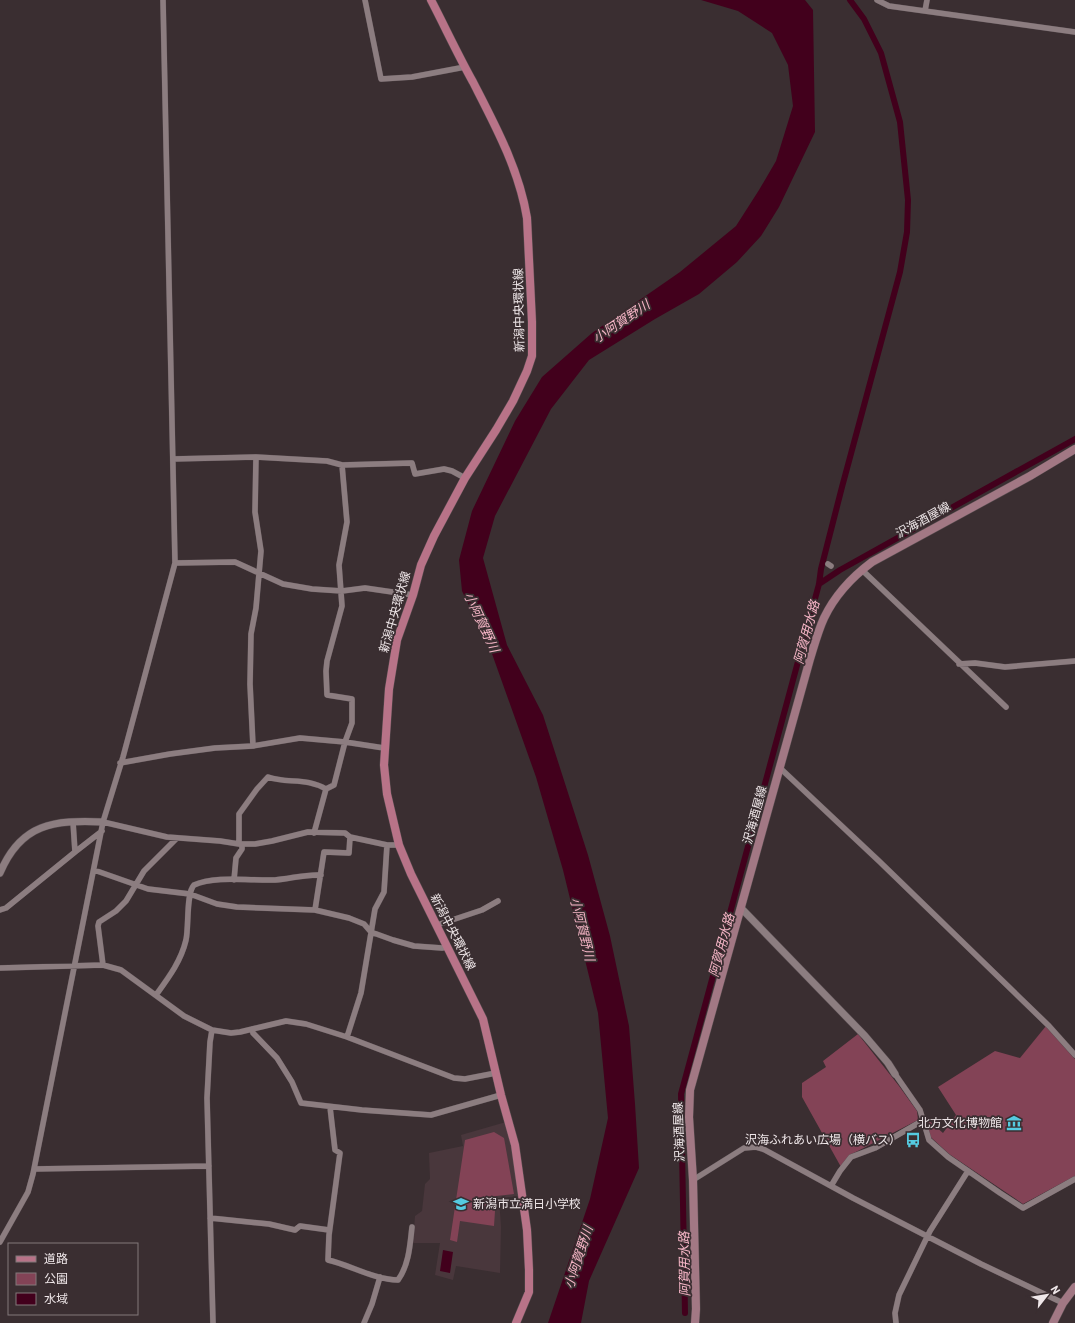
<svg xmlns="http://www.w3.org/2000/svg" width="1075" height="1323" font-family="Barlow,'Noto Sans JP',sans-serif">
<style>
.built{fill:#49373c}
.green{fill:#834356}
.water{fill:#42001c}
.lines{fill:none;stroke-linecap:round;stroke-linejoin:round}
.canal{stroke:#42001c;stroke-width:6}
.minor-casing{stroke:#574c4f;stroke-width:6}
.tertiary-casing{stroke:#574c4f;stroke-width:8}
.secondary-casing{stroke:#574c4f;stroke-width:9}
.primary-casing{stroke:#574c4f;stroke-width:9}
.minor{stroke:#8c7d80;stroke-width:5.5}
.tertiary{stroke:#8c7d80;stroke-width:7}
.secondary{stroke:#a27884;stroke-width:8}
.primary{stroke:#b87388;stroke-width:8}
.labels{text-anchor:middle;stroke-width:3.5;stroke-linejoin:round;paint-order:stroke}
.street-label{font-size:12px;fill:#efe7e9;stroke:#3a2e31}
.poi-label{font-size:12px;fill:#efe7e9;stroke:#3a2e31;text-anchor:end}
.water-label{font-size:13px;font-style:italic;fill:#f7b6c7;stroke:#3a2e31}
</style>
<rect width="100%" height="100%" fill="#3a2e31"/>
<path class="built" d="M506 1122 515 1160 520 1196 499 1198 501 1227 500 1273 456 1266 453 1280 435 1275 440 1243H413L415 1216 422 1211 425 1184 430 1179 429 1153 463 1146 461 1135Z"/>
<path class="green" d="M1046 1026 1075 1059V1176L1023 1204 949 1154 923 1130 927 1119 943 1133 956 1115 938 1087 995 1051 1020 1058Z
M858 1034 899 1086 917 1111 918 1120 850 1155 841 1167 802 1097V1083L826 1067 823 1061Z
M494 1132 504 1138 514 1194 496 1196 494 1226 460 1221 457 1242 450 1240 465 1140Z"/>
<path class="water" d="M701 0H805L813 10 815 132 779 207 761 236 737 262 699 294 655 319 589 360 551 409 495 516 483 558 507 645 543 715 588 855 610 936 629 1026 635 1104 639 1168 589 1281 581 1323H548L590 1199 608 1118 598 1013 563 870 536 777 491 651 462 591 459 560 472 511 515 421 542 377 592 333 680 272 736 226 759 190 776 161 793 106 788 65 772 33 738 11Z
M443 1250 453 1252 450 1273 440 1271Z"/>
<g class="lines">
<path class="canal" d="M819 584 840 570 1075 439
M685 1313 681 1094 819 584 821 569 842 487 900 272 907 232 908 200 900 122 881 53 864 19 850 0"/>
<g class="minor-casing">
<path id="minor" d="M365 0 381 79 412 77 465 67
M877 0 889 6 1075 32
M925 11 927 0
M173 459 256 457 327 461 342 465 412 463 415 474 444 469 452 471 465 478
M175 563 235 562 283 584 312 589 342 591 365 588 413 595
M828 564 831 566
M862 570 1006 707
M959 664 975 663 1005 667 1075 661
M253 746 250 684 251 634 256 608 261 551 255 512 256 457
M120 763 170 754 215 748 253 746 300 738 345 742 384 748
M780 768 880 862 1049 1026 1075 1055
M326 789 334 785 345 742 352 723V699L327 695 326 671 327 661 342 606 339 565 347 522 342 465
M103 822 167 837 220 841 239 844H255L272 841 308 832 345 833 350 837 387 845H399
M314 833 326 789
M350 837 349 853 324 852 315 910 349 918 364 924 371 932 393 940 414 946 442 948 447 947
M239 844V814L257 789 268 777C287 784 306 777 326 789
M75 852 102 831
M94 870 148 889 190 894 217 904 237 907 315 910
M234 880 236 858 242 849V844
M0 910 6 908 75 852 73 822
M437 925 482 910 498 901
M103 965 98 926 99 922 116 911 126 901 144 871 177 838
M0 968 103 965 121 970 184 1016 212 1030 231 1033 240 1032 286 1021 306 1024 347 1037 454 1078 465 1079 496 1073
M156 995C169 977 181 961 186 940 189 926 186 893 194 885 215 875 251 881 275 880 290 879 305 874 321 875
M252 1029 253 1033 277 1058 292 1082 301 1103 362 1110 431 1115 501 1095
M212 1030 210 1042 207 1098 213 1323
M347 1037 361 993 375 909 384 892 387 845
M895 1074 920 1110 929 1140 948 1157 1000 1193 1023 1208 1075 1179
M330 1107 335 1150 340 1153 329 1235 328 1260C350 1265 375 1280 398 1280 409 1265 410 1245 412 1227
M34 1169 209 1166
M693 1180 744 1148 756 1147 763 1149 853 1198 981 1264 1063 1303
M831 1186 840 1171 851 1157 875 1148 922 1121
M210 1218 269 1224 295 1230 300 1226 329 1230
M0 1242 28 1192 33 1174 103 822 123 757 175 563 163 0
M364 1323 372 1304 380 1277
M896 1323 895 1313 899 1295 930 1231 968 1171"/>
</g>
<g class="tertiary-casing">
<path id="tertiary" d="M0 873C21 823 54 820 103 822
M741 908 865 1036 888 1063 895 1074"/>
</g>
<g class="secondary-casing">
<path id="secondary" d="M695 1323 696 1309 693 1180 689 1117 690 1090 810 659C814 646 818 631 824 618 835 595 852 577 872 562L1030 476 1075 449
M1053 1323 1063 1303 1075 1287"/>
</g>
<g class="primary-casing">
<path id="primary" d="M431 0C445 27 458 55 473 82 495 125 519 169 527 218L532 322V356L527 371 513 401 496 430 465 478 434 536 421 565 413 595 397 640 389 689 384 765 387 794 399 845 411 874 483 1019 501 1095 515 1145 527 1230 529 1270V1292L516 1323"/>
</g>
<use href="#minor" class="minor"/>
<use href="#tertiary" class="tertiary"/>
<use href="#secondary" class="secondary"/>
<use href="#primary" class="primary"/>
</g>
<defs>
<g id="museum-bare" transform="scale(1.2)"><path d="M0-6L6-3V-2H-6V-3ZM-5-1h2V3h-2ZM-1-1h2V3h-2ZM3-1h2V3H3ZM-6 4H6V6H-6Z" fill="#55cae0" stroke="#3a2e31" stroke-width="2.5" paint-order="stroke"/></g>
<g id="bus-bare" transform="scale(1.2)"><path d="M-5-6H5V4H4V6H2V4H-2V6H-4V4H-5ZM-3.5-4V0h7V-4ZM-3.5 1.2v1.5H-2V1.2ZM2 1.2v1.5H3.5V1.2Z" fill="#55cae0" stroke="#3a2e31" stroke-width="2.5" paint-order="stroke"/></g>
<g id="school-bare" transform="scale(1.2)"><path d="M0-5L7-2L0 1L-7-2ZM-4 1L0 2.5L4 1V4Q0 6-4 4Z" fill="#55cae0" stroke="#3a2e31" stroke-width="2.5" paint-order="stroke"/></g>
</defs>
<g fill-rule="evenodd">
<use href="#museum-bare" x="1014" y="1123"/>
<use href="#bus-bare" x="913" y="1140"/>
<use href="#school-bare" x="461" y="1204"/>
</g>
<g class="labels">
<g class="street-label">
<text transform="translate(519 310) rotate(-91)" y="4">新潟中央環状線</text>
<text transform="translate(923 520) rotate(-29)" y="4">沢海酒屋線</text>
<text transform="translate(395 612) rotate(-74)" y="4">新潟中央環状線</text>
<text transform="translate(755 815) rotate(-75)" y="4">沢海酒屋線</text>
<text transform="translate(453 932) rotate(63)" y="4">新潟中央環状線</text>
<text transform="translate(679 1132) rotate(-92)" y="4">沢海酒屋線</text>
</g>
<g class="poi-label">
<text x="1002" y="1127">北方文化博物館</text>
<text x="901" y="1144">沢海ふれあい広場（横バス）</text>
<text x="473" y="1208" text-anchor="start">新潟市立満日小学校</text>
</g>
<g class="water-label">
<text transform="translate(621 321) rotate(-34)" y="5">小阿賀野川</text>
<text transform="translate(482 622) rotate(65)" y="5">小阿賀野川</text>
<text transform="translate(806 632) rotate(-75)" y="5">阿賀用水路</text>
<text transform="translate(583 929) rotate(76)" y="5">小阿賀野川</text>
<text transform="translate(721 945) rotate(-75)" y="5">阿賀用水路</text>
<text transform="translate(578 1257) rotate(-72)" y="5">小阿賀野川</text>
<text transform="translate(684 1264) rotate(-91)" y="5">阿賀用水路</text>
</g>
</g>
<rect x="8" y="1243" width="130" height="72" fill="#3a2e31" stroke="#82787b"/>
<rect x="16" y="1256" width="20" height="6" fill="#b87388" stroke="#82787b"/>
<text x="44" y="1263" font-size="12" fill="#efe7e9">道路</text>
<rect x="16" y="1273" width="20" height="12" fill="#834356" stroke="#82787b"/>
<text x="44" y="1283" font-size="12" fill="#efe7e9">公園</text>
<rect x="16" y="1293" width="20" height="12" fill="#42001c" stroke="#82787b"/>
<text x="44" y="1303" font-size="12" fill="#efe7e9">水域</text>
<g transform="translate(1047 1295) rotate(59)" stroke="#3a2e31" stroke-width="3" paint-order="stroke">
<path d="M0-3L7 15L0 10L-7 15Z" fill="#efe7e9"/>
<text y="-6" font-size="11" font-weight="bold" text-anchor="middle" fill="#efe7e9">N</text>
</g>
</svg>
